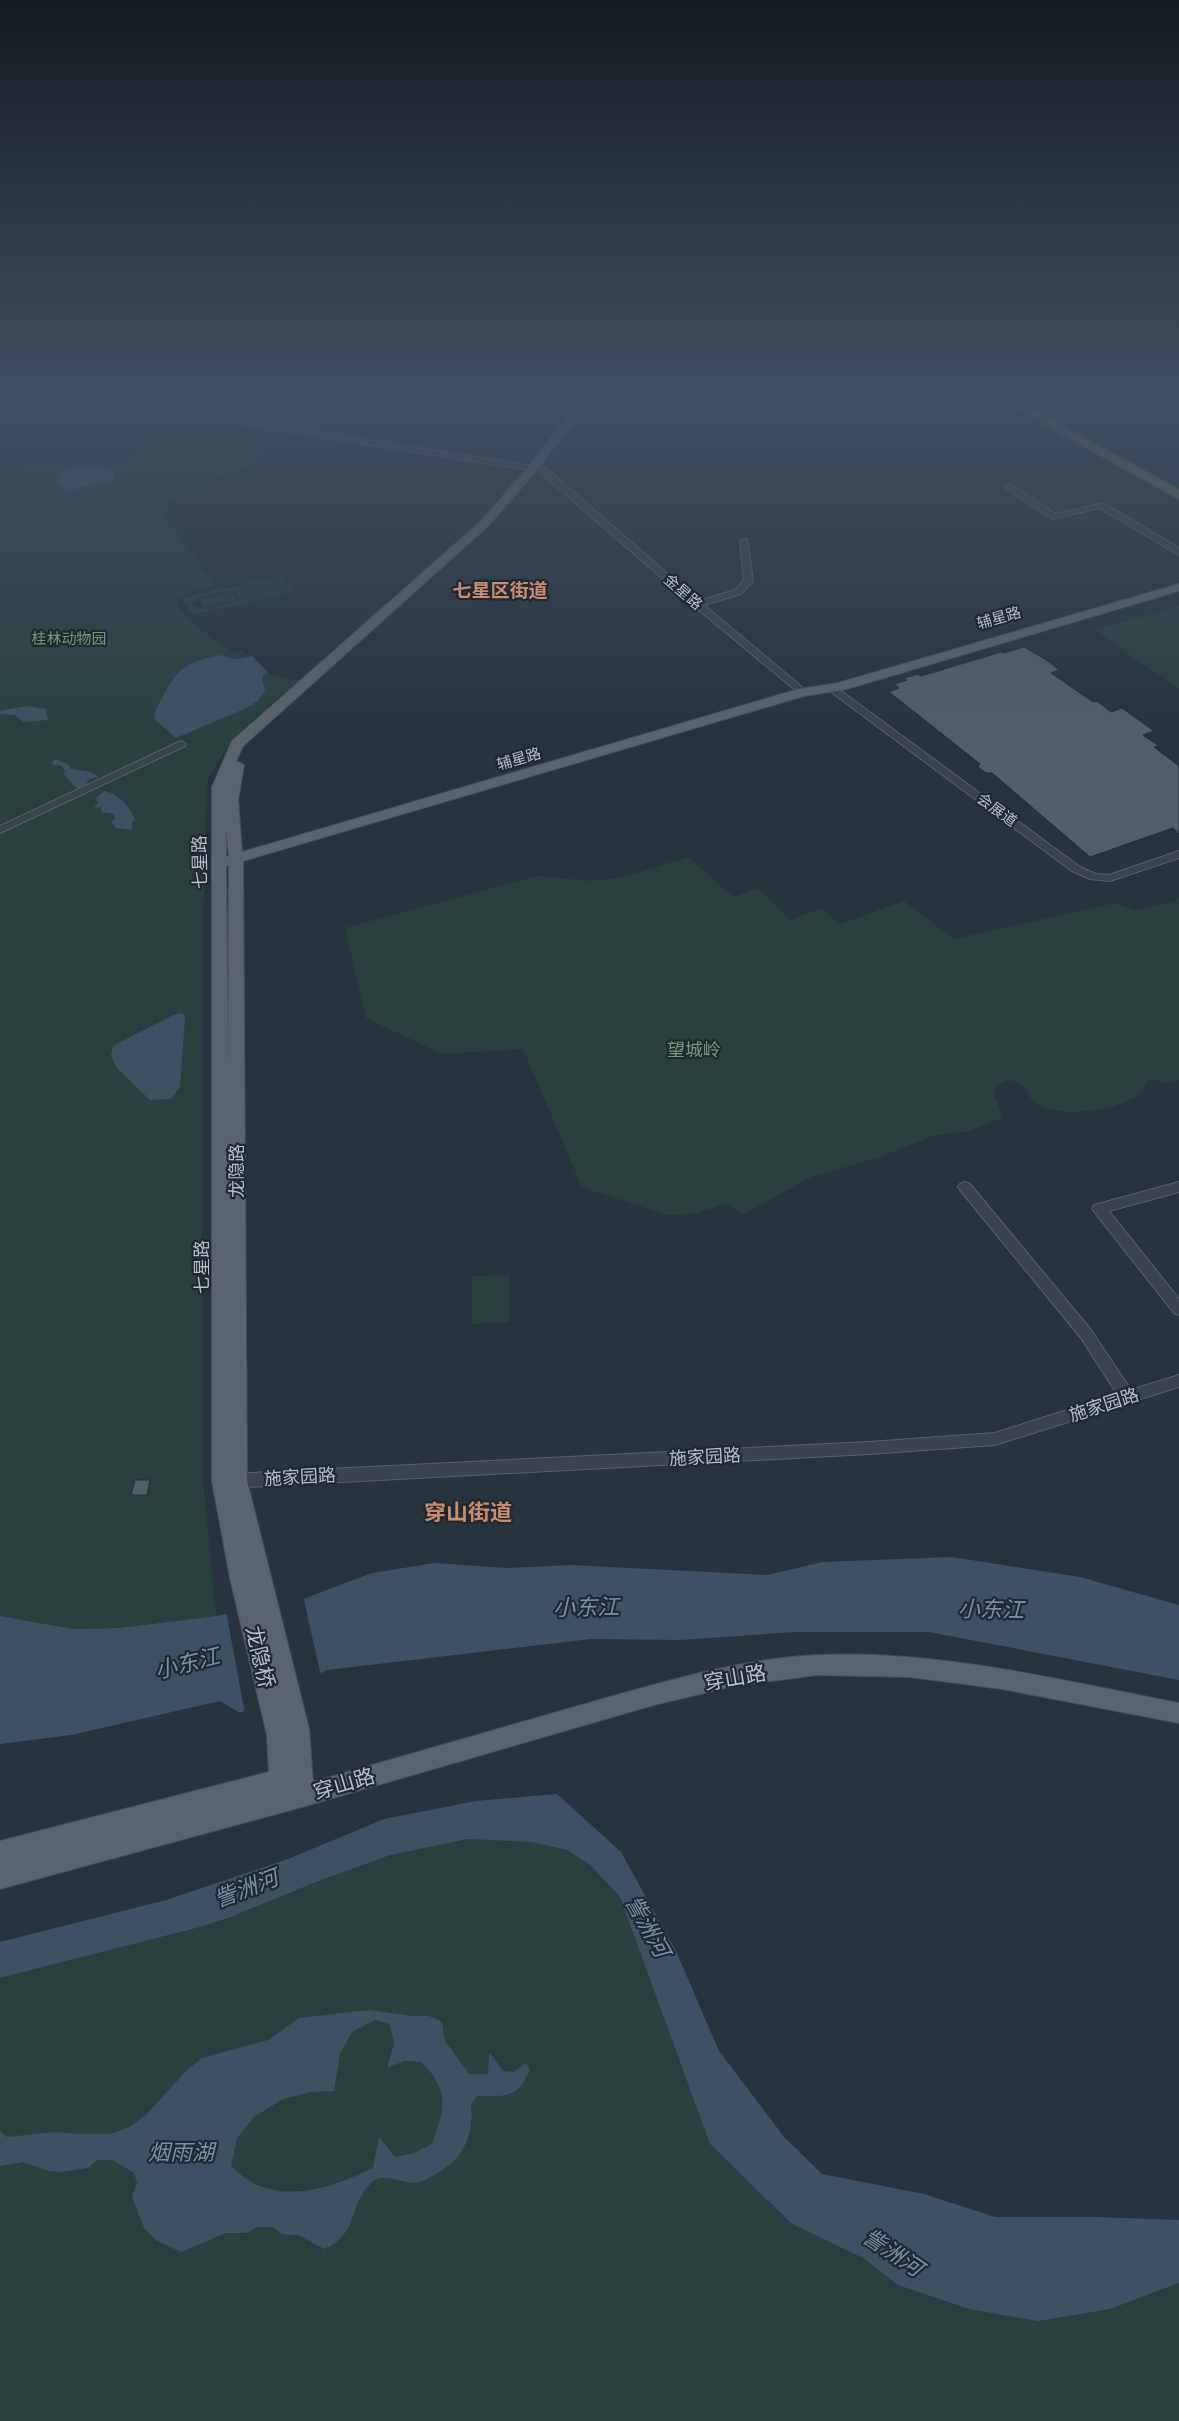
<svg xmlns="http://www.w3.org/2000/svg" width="1179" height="2421" font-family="Signika,'Noto Sans SC',sans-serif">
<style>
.green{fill:#2a403f;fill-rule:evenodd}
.water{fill:#3e5264;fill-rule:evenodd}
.pier{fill:#27333d}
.building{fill:#525e6a;stroke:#222b34}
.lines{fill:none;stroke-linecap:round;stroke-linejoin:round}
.minor-casing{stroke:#59626b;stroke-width:2}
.major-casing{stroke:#475059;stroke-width:2}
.highway-casing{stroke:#464f58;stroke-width:3}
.minor{fill:#3b444d;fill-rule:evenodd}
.major{fill:#59646d;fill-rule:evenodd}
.highway{fill:#726558;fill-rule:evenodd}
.labels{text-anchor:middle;stroke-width:4.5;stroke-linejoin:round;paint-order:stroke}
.far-street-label{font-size:15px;fill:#b7bfc8;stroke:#202932}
.far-park-label{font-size:15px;fill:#779c7c;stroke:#202932}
.street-label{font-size:18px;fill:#b7bfc8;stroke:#202932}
.park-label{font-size:18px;fill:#779c7c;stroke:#202932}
.far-district-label{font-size:19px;font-weight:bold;fill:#cc8c6e;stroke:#202932}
.near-street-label{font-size:21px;fill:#b7bfc8;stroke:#202932}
.district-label{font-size:22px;font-weight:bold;fill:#cc8c6e;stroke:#202932}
.near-water-label{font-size:22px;font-style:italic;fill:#7a93a9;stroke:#202932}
</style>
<rect width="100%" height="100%" fill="#27333d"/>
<path class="green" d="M215 429 233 430 262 437 266 444 263 453 251 467 204 482 157 508 215 584 177 597C176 619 216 639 233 652L241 650 252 656 271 675 299 681C263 710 226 740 207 782L202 962V1470L216 1616 119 1628 73 1629 0 1616V468L50 463H119L141 457 142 443 166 436Z
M279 576 292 592 193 615 181 598ZM233 590 240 600 202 609 191 604 198 598Z
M231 592 237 600 204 607 199 599Z
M1179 606V689L1094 630Z
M688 857 733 897 757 888 791 920 821 908 840 924 904 901 954 939 1115 903 1135 910 1175 902 1179 896V1080L1167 1083 1148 1079C1146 1083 1144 1090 1141 1093 1118 1111 1063 1118 1038 1105 1027 1099 1027 1084 1014 1081 1007 1079 1002 1083 996 1086L994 1094 1003 1117 970 1131 933 1136 877 1158 811 1177 744 1214 725 1204 694 1214 667 1215 582 1187 523 1049 442 1054 366 1018 345 928 538 876 592 881 625 877Z
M509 1275V1322L472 1324V1276Z
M468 1839 531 1842 567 1850 590 1865 620 1897 710 2144 792 2224 863 2258 898 2285 969 2309H1110L1179 2283V2421H0V1978L200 1927C265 1906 325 1875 390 1856 415 1848 443 1845 468 1839Z"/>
<path class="water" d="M85 465 114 470V480L103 484 84 486 68 493 58 484 56 475 62 470Z
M222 655C232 660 241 660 252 656L267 672 262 677 265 691 258 701 244 709 176 738 154 719C154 710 158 706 162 698 179 666 187 662 222 655Z
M26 706 46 709 48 720 23 722 15 715 0 714V711Z
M55 759 68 764 71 769 91 772 99 777 89 779 86 785 77 789 64 775 65 771 62 766 54 765 52 762Z
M104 791C118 793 130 807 135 819L132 823V830L116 828 111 822 115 819 114 814 102 812 101 807 94 808 98 803 96 798Z
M183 1013 185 1019 180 1087 171 1099 150 1100 117 1068 111 1056 113 1046 173 1015Z
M952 1557 1080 1577 1179 1605V1680L929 1632H795L681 1640 591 1639 327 1670 240 1713 220 1701 71 1735 0 1744V1616L73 1629 119 1628 216 1616 303 1599 372 1573 435 1563 507 1568 570 1565 768 1575 822 1562Z
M557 1794 621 1852 676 1951 719 2051 785 2138 822 2174 924 2194 995 2217H1097L1179 2220V2283L1110 2309 1038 2321 969 2309 898 2285 863 2258 792 2224 710 2144 620 1897 590 1865 567 1850 531 1842 468 1839 391 1855 321 1880 228 1918 200 1927 0 1978V1942L166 1900 288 1859 384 1819 476 1801Z
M369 2010 412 2016H429L442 2022 445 2041 469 2074H488L489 2052 503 2071 514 2072 526 2063 530 2070C517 2099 506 2096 477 2096L471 2104C474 2136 464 2158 436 2174 430 2177 422 2182 415 2183 401 2183 381 2172 371 2183 347 2207 360 2233 324 2249L298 2235 282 2234 273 2227H258L246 2233H226L181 2252 156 2240 144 2228 132 2197 137 2183 134 2173 113 2160H97L88 2168 60 2172 49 2171 23 2162 0 2166V2131L7 2137 55 2132 80 2134H111L129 2127 146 2115 187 2070 202 2058 268 2040 299 2018ZM375 2020 390 2024 394 2044 387 2068 404 2061 421 2062C450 2089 445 2109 432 2144L414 2153 395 2157 379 2137 373 2168C336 2186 293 2202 253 2183 245 2179 238 2172 231 2166L237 2138 254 2117 283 2099 311 2092 334 2091 340 2053 352 2032Z"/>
<path class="pier" d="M303 1596 321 1676 245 1714 226 1611Z"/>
<path class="building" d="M1024 647 1048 661 1059 670 1051 673 1093 702 1097 701 1111 712 1122 708 1154 731 1143 735 1159 746 1154 747 1179 766V834L1173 828 1090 857 992 773H986L978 767 980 764 889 692 899 688 894 684 907 680 904 678 918 674 921 676 1001 652 1003 653Z
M135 1480H150L147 1495H131Z"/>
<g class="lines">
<g class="minor-casing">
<path id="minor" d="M186 395H194L197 405 217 416 546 468 699 601 735 590 744 580 740 541 747 539 753 581 741 594 704 605 808 692 800 694 694 606 540 472 215 420 192 409Z
M1026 395H1037L1022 400 1018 398Z
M1005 484H1011L1056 514 1103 503 1179 548V555L1099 508 1052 519 1005 488Z
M827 685H833L1080 867 1096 874 1109 875 1179 851V858L1110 881 1090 879 1072 871 827 689Z
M181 741 186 744 185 746 0 833V826Z
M965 1182 970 1184 1091 1330 1131 1390 1179 1375V1387L995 1445 869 1454 230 1488 224 1486 222 1481 224 1476 230 1474 869 1442 995 1433 1117 1394 1081 1338 960 1190 958 1187 960 1184Z
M1179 1182V1192L1109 1211 1179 1299V1315L1174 1313 1092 1209 1094 1205Z"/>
</g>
<g class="major-casing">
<path id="major" d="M584 395H594L537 470 488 526 243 746 236 761 244 765 238 800 242 852 799 689 838 683 1179 584V591L843 690 804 696 243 861 247 1481 309 1729 313 1782C401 1757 490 1731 578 1706 656 1684 736 1659 818 1655 939 1650 1060 1680 1179 1703V1723L1002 1689 910 1677 817 1675 734 1686 654 1705 302 1807 0 1889V1865L59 1849 0 1865V1841L269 1772 267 1735 230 1578 212 1481V787L232 741 480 522 529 466ZM226 828 229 856 226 857ZM229 865 228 1068 226 866Z"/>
</g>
<g class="highway-casing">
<path id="highway" d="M992 395H1006L1179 490V499Z"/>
</g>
<use href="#minor" class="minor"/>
<use href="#major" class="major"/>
<use href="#highway" class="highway"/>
</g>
<linearGradient id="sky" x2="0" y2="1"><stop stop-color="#151c22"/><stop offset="0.54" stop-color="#415062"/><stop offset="1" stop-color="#415062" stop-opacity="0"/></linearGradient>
<rect width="1179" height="734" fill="url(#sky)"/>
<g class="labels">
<g class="far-street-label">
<text transform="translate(683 592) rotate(41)" y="5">金星路</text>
<text transform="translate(999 618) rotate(-16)" y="5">辅星路</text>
<text transform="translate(519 759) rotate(-16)" y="5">辅星路</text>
<text transform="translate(997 810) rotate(36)" y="5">会展道</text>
</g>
<g class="far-park-label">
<text x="69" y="644">桂林动物园</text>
</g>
<g class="street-label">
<text transform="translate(200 862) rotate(-91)" y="6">七星路</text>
<text transform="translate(237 1171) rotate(-90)" y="6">龙隐路</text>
<text transform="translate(202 1267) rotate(-90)" y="6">七星路</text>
<text transform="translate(1104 1405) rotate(-18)" y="6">施家园路</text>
<text transform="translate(705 1457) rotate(-3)" y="6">施家园路</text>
<text transform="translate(300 1477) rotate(-3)" y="6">施家园路</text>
</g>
<g class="park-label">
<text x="694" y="1056">望城岭</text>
</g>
<g class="far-district-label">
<text x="500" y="597">七星区街道</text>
</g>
<g class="near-street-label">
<text transform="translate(260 1657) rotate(77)" y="7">龙隐桥</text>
<text transform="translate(735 1678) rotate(-10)" y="7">穿山路</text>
<text transform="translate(344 1784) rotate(-16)" y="7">穿山路</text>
</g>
<g class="district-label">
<text x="468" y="1520">穿山街道</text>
</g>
<g class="near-water-label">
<text transform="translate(586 1607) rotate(-1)" y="8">小东江</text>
<text transform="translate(991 1609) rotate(1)" y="8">小东江</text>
<text transform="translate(187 1663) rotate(-14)" y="8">小东江</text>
<text transform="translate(246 1888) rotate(-21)" y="8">訾洲河</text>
<text transform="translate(648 1926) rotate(61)" y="8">訾洲河</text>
<text x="181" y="2160">烟雨湖</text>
<text transform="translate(893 2252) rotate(34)" y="8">訾洲河</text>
</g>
</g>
</svg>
